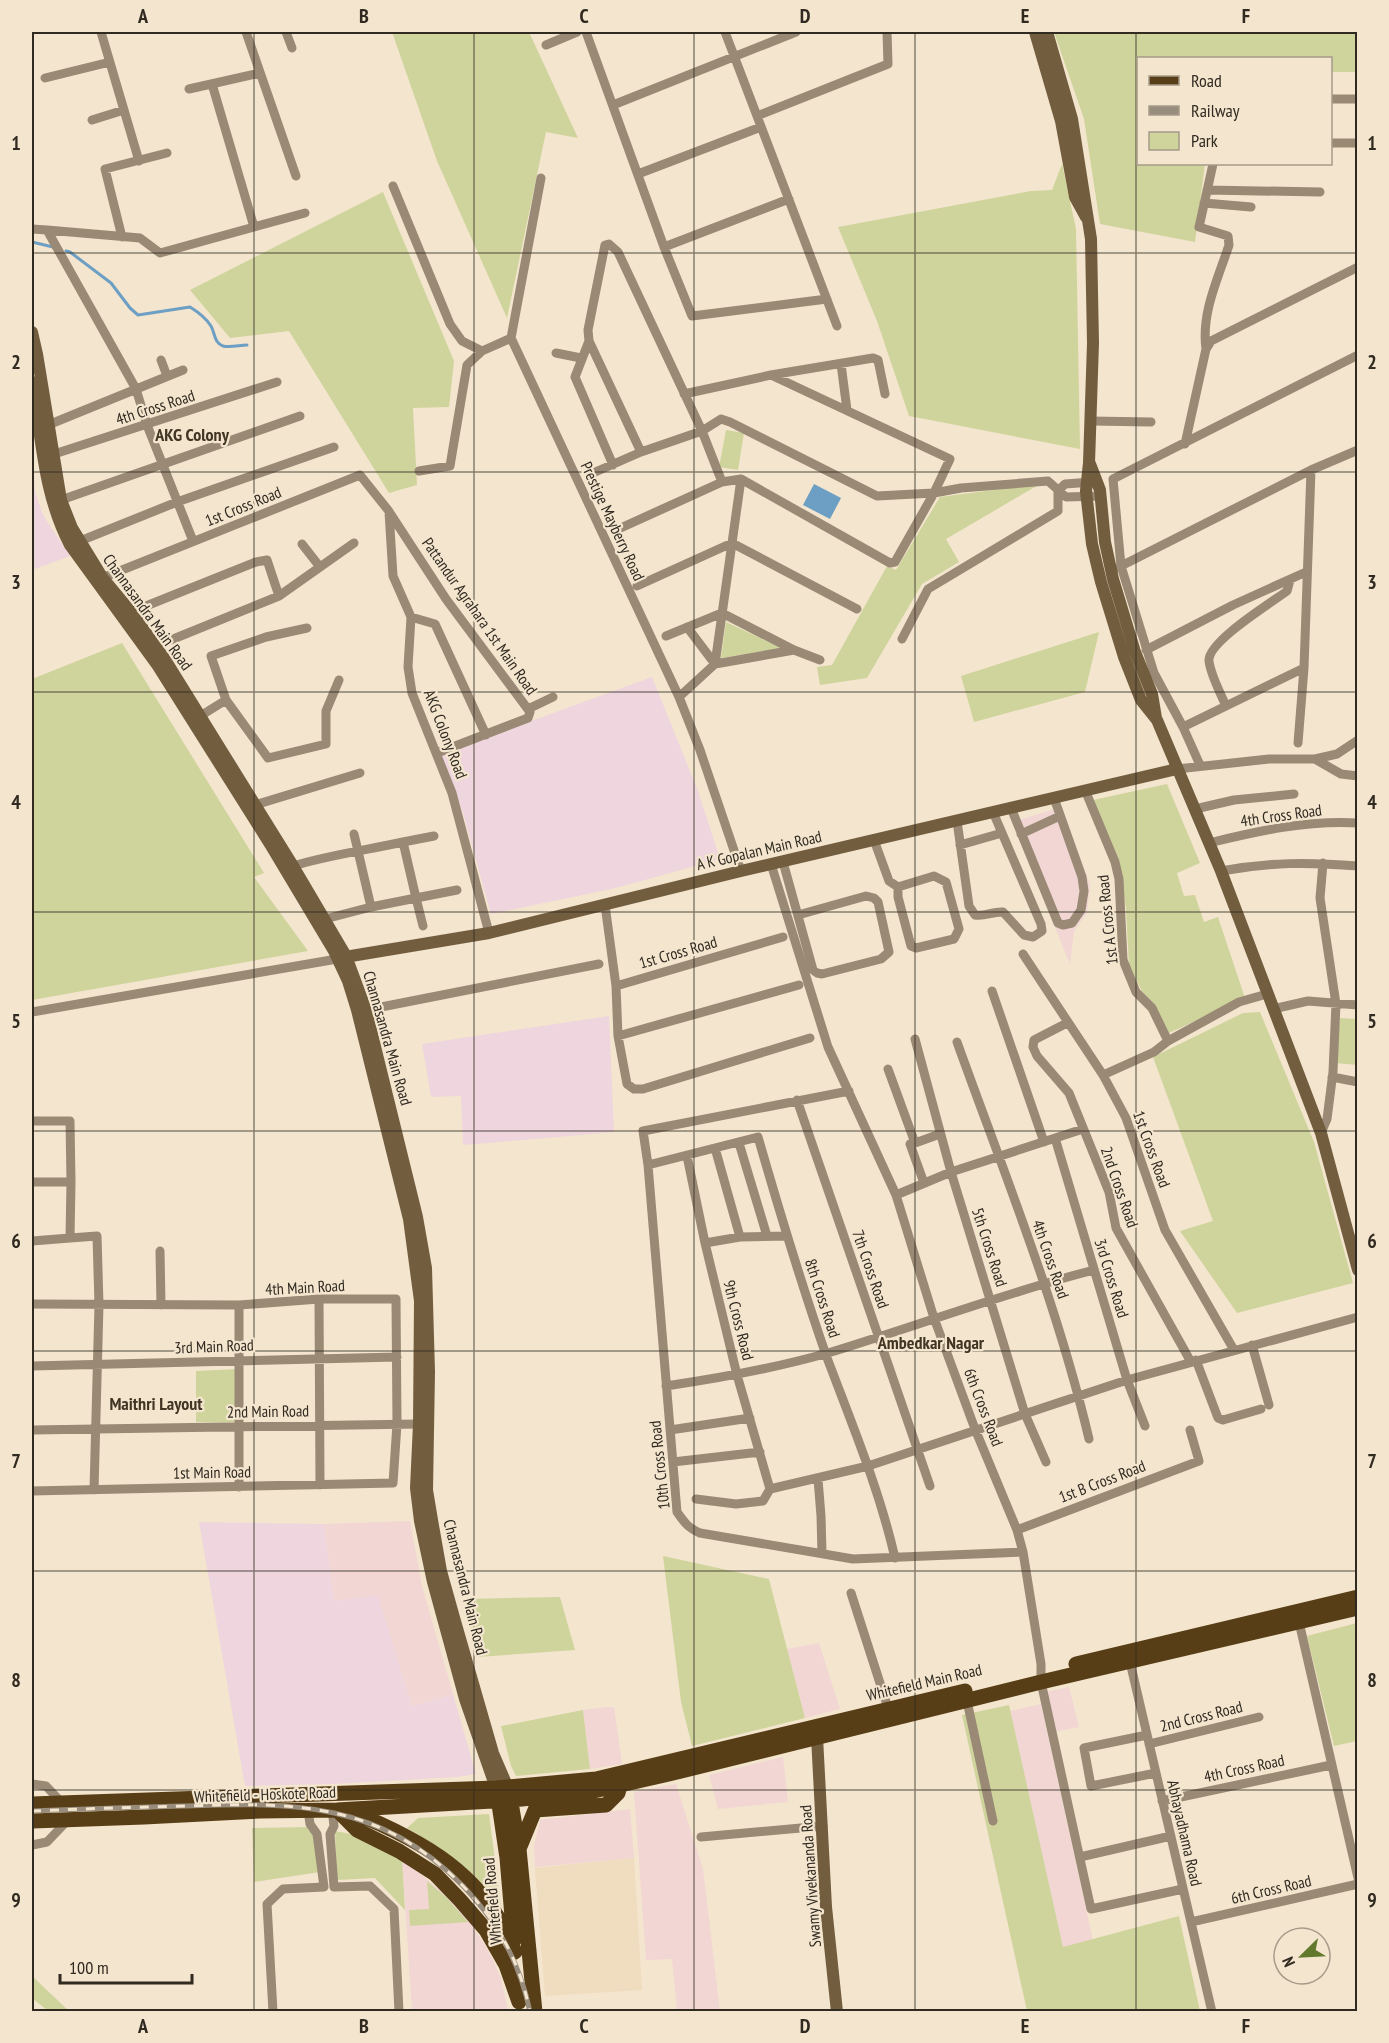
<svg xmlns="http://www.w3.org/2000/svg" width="1389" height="2043" font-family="'PT Sans Narrow',sans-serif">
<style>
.commercial{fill:#f1d6d4}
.built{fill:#f0dcbe}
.education{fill:#efd5dd}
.green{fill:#cfd49c}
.water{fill:#6c9fc3}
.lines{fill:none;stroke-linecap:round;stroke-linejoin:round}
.stream{stroke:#6c9fc3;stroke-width:3}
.street{stroke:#998975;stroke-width:9}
.secondary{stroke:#735d3f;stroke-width:12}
.primary{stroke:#583e16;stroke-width:15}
.rail-casing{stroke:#988d7d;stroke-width:5}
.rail{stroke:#f4e5ce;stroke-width:3;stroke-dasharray:9;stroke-linecap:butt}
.grid{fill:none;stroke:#302a21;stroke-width:1.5;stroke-opacity:0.55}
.labels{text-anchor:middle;stroke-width:4.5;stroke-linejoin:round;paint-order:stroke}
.street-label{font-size:16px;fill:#302a21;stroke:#f4e5ce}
.neighbourhood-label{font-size:18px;font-weight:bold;fill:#413523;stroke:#f4e5ce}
.neatline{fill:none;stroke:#302a21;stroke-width:2}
.grid-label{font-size:20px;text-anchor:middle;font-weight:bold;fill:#302a21}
</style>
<rect width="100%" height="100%" fill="#f4e5ce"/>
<path class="commercial" d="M1062 807 1090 885 1087 913 1074 931 1070 964 1012 822Z
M410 1521 422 1586 453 1694 412 1706 378 1596 334 1601 324 1524Z
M819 1643 840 1709 805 1718 787 1649Z
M1069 1687 1079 1727 1055 1732 1046 1692Z
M1041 1704 1093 1941 1063 1947 1010 1711Z
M606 1707H614L622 1764 590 1769 583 1710Z
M783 1757 788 1802 718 1809 709 1775Z
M676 1784 703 1869 720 2011H677L672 1959 646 1960 634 1792Z
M630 1809 634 1858 535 1867 534 1846 540 1820Z
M402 1859 450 1898 469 1921 488 1950 501 1978 508 2011H412Z"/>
<path class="built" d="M634 1858 642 1990 545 1996 535 1868Z"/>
<path class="education" d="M32 450 35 492 43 515 70 556 32 570Z
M652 677 698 791 720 859 616 888 491 914 463 813 441 754Z
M609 1016 614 1132 463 1145 461 1096 431 1097 422 1044Z
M199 1522 324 1524 334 1601 378 1595 412 1706 453 1694 476 1774 458 1777 333 1784 245 1786Z"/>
<path class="green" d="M392 32H529L578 138 546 132 507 318 437 161Z
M1054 32H1357V72H1331L1330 58H1138V164H1205L1195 242 1100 224 1084 119Z
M1062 164 1076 229 1080 449 909 416 877 321 838 227 1031 191 1052 190Z
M383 192 454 361 449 407 413 408 417 485 389 493 289 331 230 338 190 290Z
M726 430 744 433 738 470 719 467Z
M1040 484 946 539 959 562 922 584 867 678 820 685 817 667 832 665 887 566 896 570 940 497Z
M726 622 782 648 721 658Z
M1099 632 1085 692 974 722 961 676Z
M122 643 264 873 254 877 308 951 32 1000V679Z
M1167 784 1200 863 1177 873 1184 896 1195 895 1204 922 1218 917 1245 998 1169 1033 1156 1007 1142 991 1129 966 1126 909 1119 861 1093 800Z
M1260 1012 1314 1142 1353 1283 1237 1313 1180 1231 1213 1221 1153 1057 1243 1013Z
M1340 1018 1357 1019V1065L1336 1063Z
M238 1369 237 1422H196V1371Z
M663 1556 769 1579 805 1718 692 1746 681 1702Z
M560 1597 575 1650 478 1657 464 1599Z
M1357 1623V1741L1334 1746 1307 1636Z
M1009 1705 1063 1947 1179 1916 1200 2011H1027L962 1715Z
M583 1710 590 1769 516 1776 511 1766 501 1726Z
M489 1814 502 1913C472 1880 447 1850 407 1828L418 1818Z
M309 1827 317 1839 320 1872 254 1882 252 1828Z
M335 1831 351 1834 402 1859 405 1910 375 1878 337 1880Z
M427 1881 446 1897 468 1922 410 1926 409 1910 429 1909Z
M32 1976 69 2011H48L32 1998Z"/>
<path class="water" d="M814 484 841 498 830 519 803 505Z"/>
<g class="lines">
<path class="stream" d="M32 242 53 247
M66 251 70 252 111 283 130 308 138 315 190 307C198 312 206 318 211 326 215 333 214 343 223 346 230 348 240 345 247 345"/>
<path class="street" d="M101 32 139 161
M246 32 296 176
M286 32 292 48
M586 32 664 247 789 199
M725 32 837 326
M546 45 577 32
M45 78 110 62
M189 89 260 73
M1330 99H1358
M613 105 796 32
M757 116 888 64 887 32
M92 120 124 110
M1330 143H1358
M638 174 761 127
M541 178 511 338 679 697 700 750 741 871
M393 186 450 324 462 341 482 351
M1207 190 1320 192
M1204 203 1251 207
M254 227 305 213
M32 229 47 230 136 389 147 425 193 541
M47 230 140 238 160 253 254 227 212 84
M122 237 105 169 167 153
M664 247 692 316 827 299
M589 341 575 377 613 465
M1206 349C1201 313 1218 279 1229 245L1228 236 1199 227 1213 164
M556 353 581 358
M161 360 167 376
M841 364 847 410
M684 394 771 375 873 358 878 360 885 394
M1091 421 1151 422
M48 425 183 370
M1185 444 1206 349 1211 341 1358 267
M641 452 589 341 588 330 605 245 609 244 618 252 702 431 722 482
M48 456 277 382
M419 471 450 466 467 365 482 351 511 338
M593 473 641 452 702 431 721 419 730 422 877 496 934 493 961 488 1048 481 1066 497 1101 496
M61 500 300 416
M389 512 393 576 411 617 408 667 412 693 452 793 489 933
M614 531 722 482 741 479 890 563 895 562 934 493 950 459 771 375
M75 543 177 502 334 447
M302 544 320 567
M1117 568 1311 470 1358 450
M97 580 360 475 388 510 446 599 530 712 528 718 437 753
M637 586 732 543 857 609
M131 612 256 562 267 560 279 596
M411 617 435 624 486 735
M687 627 715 664 794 650
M666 636 722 613 794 650 820 660
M902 639 928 589 1058 511V491L1065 484 1092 482
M156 646 279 596 354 543
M1146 650 1233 605 1306 572
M679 697 715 664 741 479
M226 700 268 758 326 744V711L339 680
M1226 706C1220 692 1211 676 1209 661 1207 642 1271 603 1287 591L1290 580
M528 709 553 697
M197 718 226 700 211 656 266 637 307 628
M1183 727 1304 668 1311 470
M1298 743 1304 668
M1315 759 1341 774 1358 776
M1200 765 1183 727 1154 673 1121 566 1113 479 1358 355
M1177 769 1269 759H1315L1337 754 1358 740
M1085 790 1115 862 1119 879 1123 960 1136 992 1152 1008 1168 1041
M255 805 360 773
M1011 808 1058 923 1063 925 1072 923 1081 910 1084 891 1082 877 1054 798
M1195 809 1234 800 1294 794
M957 821 969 906 975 915C984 917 994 911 1003 912L1024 935 1033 937 1042 931 1041 924 993 812
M1021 834 1060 816
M874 840 889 881 898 887V897L911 946 916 948 954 939 959 929 946 882 934 876 898 887
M403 842 434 836
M1209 843C1258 831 1307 820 1358 823
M960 845 1002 833
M783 862 813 970 817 973 822 974 881 959 889 952 878 902 874 898 866 896 798 915
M771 864 828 1047 896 1195 934 1318 975 1429 1017 1530 1023 1552 1041 1664V1682L1091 1909 1183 1889
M293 866C329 855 367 850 403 842L416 898 371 907 354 834
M1221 871C1270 862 1308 862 1358 866
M605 905 616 986 618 1036 627 1084 634 1089H643L810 1038
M325 919 371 907
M423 926 416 898 457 890
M1023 954 1103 1075 1126 1118 1165 1230 1234 1350
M616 986 783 937
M992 991 1044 1142
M1273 1009 1308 1001 1358 1005
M366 1010 599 964
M32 1012 337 959
M1067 1023 1034 1040 1033 1047 1037 1056 1069 1093 1109 1192 1116 1228 1191 1362
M618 1036 799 985
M915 1039 951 1172 1025 1414 1046 1462
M957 1042C1004 1173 1057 1303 1089 1439
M888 1069 915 1143 940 1134
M1103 1075 1154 1052 1168 1041 1239 1002 1267 994
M1332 1077 1358 1082
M849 1091 643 1131 648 1165 677 1512C684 1522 688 1528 700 1533L853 1559 1023 1552
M797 1100 930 1486
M32 1121H70L71 1182H32
M1321 1133 1327 1119 1333 1072 1336 1004 1320 898 1323 863
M1055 1138 1127 1380 1145 1426
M739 1143 767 1236
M915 1143 910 1144 924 1183
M715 1148 740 1237
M687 1156 705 1243 737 1375 770 1489
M648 1165 758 1137C779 1210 801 1283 826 1355 851 1422 879 1488 895 1558
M71 1182 70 1238 97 1236 99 1305 94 1490
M896 1195 951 1172 1083 1129
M32 1241 70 1238
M705 1243 740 1237 787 1236
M160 1251 161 1305
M319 1299 320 1485
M32 1304 239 1305 319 1299H396L397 1424 393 1483 32 1491
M239 1305V1487
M1252 1345 1269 1405
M1196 1360 1218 1418 1223 1420 1261 1409
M32 1366 397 1357
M666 1386C721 1378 775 1368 828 1353 917 1326 1004 1293 1094 1270
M32 1430 419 1424
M670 1430 750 1418
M673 1462 760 1452
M818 1479 821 1516 822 1553
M696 1499 736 1504 763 1501 770 1489 868 1466 1127 1380 1358 1317
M1017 1530 1199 1461 1190 1430
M851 1593 888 1708
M1299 1622 1358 1878
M1130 1662 1212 2012
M967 1701 993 1821
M1147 1735 1084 1748 1091 1786 1156 1773
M1149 1744 1259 1717
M32 1784 46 1786 63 1804
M1162 1801 1331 1765
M332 1809 334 1826 330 1834 334 1887 370 1886 394 1909 399 2012
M701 1837 823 1826
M32 1845 47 1842 68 1820
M1080 1857 1171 1836
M1191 1922 1358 1884
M273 2012 267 1904 283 1889 324 1887 317 1834 310 1824 308 1810"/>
<path class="secondary" d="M1035 32 1061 121 1075 197 1086 217
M1047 32 1072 119 1091 239 1093 343 1089 463 1086 491 1092 544 1101 582 1124 657 1141 700 1157 720 1221 871 1321 1133 1358 1270
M32 332 37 354 61 500 72 528 102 577 131 612 164 658 293 866 346 956 366 1010 417 1217 426 1268 429 1372 427 1490 432 1520 441 1571 455 1621 493 1753 508 1788
M32 382C42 439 43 493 70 545L158 666 270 844 334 951 348 981 357 1010 409 1219 420 1301 419 1424 416 1488 420 1521 433 1582 465 1699 496 1788
M1090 464 1100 490 1105 542 1113 579 1135 652 1152 694 1156 718
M339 958 489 933 741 871 1177 769
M817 1737 826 1907 837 2012"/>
<path class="primary" d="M1076 1664 1358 1597
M497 1791 507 1858 514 1940
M509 1791 519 1849 535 2012
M32 1804 496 1788 596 1779 965 1691
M337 1810 357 1830 399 1851 435 1874 460 1900 486 1930 506 1965 519 2002
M350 1811C422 1840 486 1875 515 1952
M32 1821 144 1817 260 1811 337 1810 511 1800 585 1793 669 1774 1041 1682 1358 1608
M519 1849 535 1810 606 1805 618 1793 620 1786"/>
<g class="rail-casing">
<path id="rail" d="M32 1811C83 1809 134 1807 186 1806 295 1802 380 1802 463 1886 498 1922 520 1962 530 2012"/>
</g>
<use href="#rail" class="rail"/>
</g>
<path class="grid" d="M254 32V2012M474 32V2012M694 32V2012M915 32V2012M1136 32V2012M32 253H1358M32 472H1358M32 692H1358M32 912H1358M32 1131H1358M32 1351H1358M32 1571H1358M32 1790H1358"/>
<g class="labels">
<g class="street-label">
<text transform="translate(155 407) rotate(-18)" y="6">4th Cross Road</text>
<text transform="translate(243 506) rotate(-22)" y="6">1st Cross Road</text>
<text transform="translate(613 521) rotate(65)" y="6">Prestige Mayberry Road</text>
<text transform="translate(148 612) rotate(54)" y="6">Channasandra Main Road</text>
<text transform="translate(480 616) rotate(55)" y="6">Pattandur Agrahara 1st Main Road</text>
<text transform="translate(446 734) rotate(69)" y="6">AKG Colony Road</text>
<text transform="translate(1281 815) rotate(-8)" y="6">4th Cross Road</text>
<text transform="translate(759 850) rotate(-13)" y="6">A K Gopalan Main Road</text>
<text transform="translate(1107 920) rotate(-96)" y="6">1st A Cross Road</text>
<text transform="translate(678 952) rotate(-16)" y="6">1st Cross Road</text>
<text transform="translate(388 1038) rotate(74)" y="6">Channasandra Main Road</text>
<text transform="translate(1152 1149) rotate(70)" y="6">1st Cross Road</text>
<text transform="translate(1120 1187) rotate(71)" y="6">2nd Cross Road</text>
<text transform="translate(990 1247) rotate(72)" y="6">5th Cross Road</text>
<text transform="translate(1051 1259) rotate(71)" y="6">4th Cross Road</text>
<text transform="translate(871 1269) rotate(71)" y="6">7th Cross Road</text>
<text transform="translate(1112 1278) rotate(73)" y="6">3rd Cross Road</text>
<text transform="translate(305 1287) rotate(-3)" y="6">4th Main Road</text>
<text transform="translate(823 1298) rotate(72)" y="6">8th Cross Road</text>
<text transform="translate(739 1320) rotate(76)" y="6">9th Cross Road</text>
<text transform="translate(214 1346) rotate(-2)" y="6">3rd Main Road</text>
<text transform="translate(984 1407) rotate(69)" y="6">6th Cross Road</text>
<text transform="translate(268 1411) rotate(-1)" y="6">2nd Main Road</text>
<text transform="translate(659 1465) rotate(-96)" y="6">10th Cross Road</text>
<text transform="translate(212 1472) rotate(-1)" y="6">1st Main Road</text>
<text transform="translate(1102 1481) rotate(-21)" y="6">1st B Cross Road</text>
<text transform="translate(466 1587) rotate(76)" y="6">Channasandra Main Road</text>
<text transform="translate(924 1682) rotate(-13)" y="6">Whitefield Main Road</text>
<text transform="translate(1201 1716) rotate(-14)" y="6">2nd Cross Road</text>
<text transform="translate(1244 1768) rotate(-12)" y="6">4th Cross Road</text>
<text transform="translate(265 1794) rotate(-2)" y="6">Whitefield - Hoskote Road</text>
<text transform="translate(1185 1833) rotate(77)" y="6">Abhayadhama Road</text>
<text transform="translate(810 1876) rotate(-94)" y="6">Swamy Vivekananda Road</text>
<text transform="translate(1271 1889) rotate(-13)" y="6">6th Cross Road</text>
<text transform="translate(492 1901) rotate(-95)" y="6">Whitefield Road</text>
</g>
<g class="neighbourhood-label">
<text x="192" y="441">AKG Colony</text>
<text x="931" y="1349">Ambedkar Nagar</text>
<text x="156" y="1410">Maithri Layout</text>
</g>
</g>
<rect width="1389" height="2043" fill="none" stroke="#f4e5ce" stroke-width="66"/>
<rect x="1137" y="57" width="195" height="108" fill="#f4e5ce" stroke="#a69a89" stroke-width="1.5"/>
<rect x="1149" y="76" width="30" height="9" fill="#583e16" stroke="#a69a89" stroke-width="1.5"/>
<text x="1191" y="87" font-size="18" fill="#302a21">Road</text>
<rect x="1149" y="106" width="30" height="9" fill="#988d7d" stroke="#a69a89" stroke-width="1.5"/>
<text x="1191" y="117" font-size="18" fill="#302a21">Railway</text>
<rect x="1149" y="132" width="30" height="18" fill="#cfd49c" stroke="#a69a89" stroke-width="1.5"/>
<text x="1191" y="147" font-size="18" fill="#302a21">Park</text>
<g transform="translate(1302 1956) rotate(246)"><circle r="28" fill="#f4e5ce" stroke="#a69a89" stroke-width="1.5"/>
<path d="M0-4.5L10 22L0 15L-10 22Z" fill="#60792c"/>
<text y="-9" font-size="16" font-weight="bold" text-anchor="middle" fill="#302a21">N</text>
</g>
<path d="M60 1974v9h132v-9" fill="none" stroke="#302a21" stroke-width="3"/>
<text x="69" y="1974" font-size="18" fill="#302a21" stroke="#f4e5ce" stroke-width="4.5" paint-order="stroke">100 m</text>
<rect x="33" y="33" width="1323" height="1977" class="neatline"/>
<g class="grid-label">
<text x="143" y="23">A</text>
<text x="364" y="23">B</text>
<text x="584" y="23">C</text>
<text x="805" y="23">D</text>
<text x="1025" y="23">E</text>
<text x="1246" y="23">F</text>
<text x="16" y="150">1</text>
<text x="1372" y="150">1</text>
<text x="16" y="369">2</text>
<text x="1372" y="369">2</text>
<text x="16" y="589">3</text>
<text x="1372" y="589">3</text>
<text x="16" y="809">4</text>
<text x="1372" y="809">4</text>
<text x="16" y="1028">5</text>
<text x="1372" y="1028">5</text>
<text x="16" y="1248">6</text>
<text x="1372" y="1248">6</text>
<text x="16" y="1468">7</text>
<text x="1372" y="1468">7</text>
<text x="16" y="1687">8</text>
<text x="1372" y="1687">8</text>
<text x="16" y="1907">9</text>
<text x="1372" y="1907">9</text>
<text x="143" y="2033">A</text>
<text x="364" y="2033">B</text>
<text x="584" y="2033">C</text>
<text x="805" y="2033">D</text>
<text x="1025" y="2033">E</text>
<text x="1246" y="2033">F</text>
</g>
</svg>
